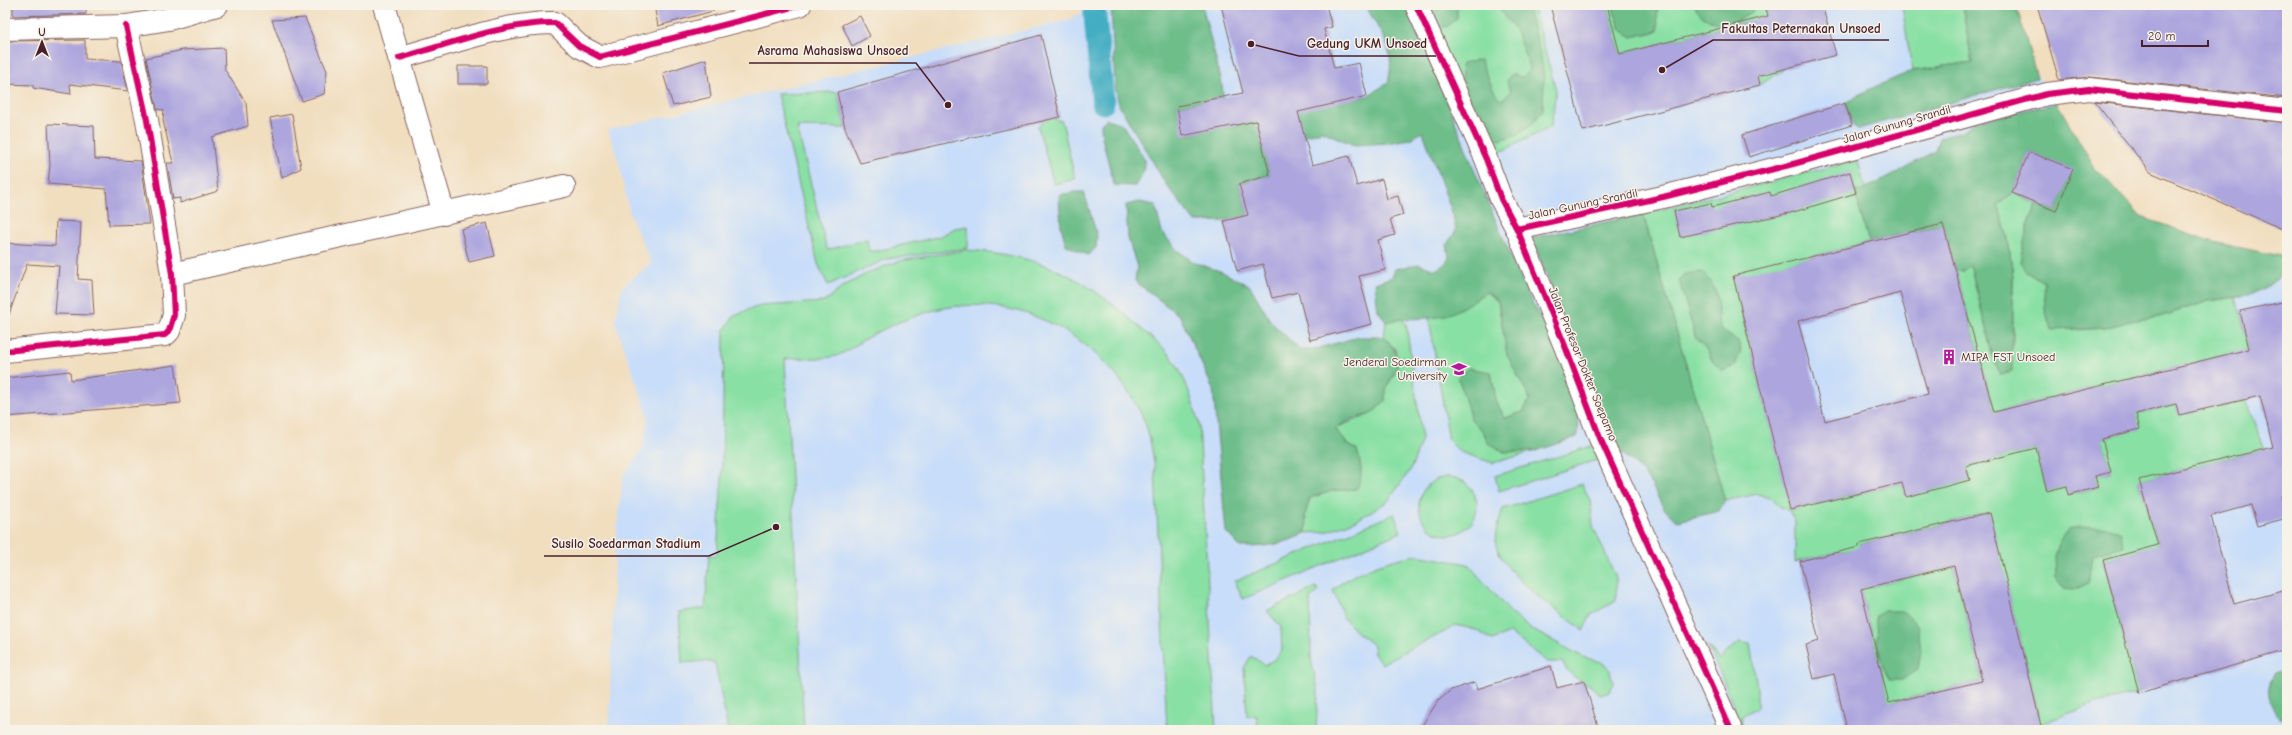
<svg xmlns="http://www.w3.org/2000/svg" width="2292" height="735" font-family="'Comic Neue',sans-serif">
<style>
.built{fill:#c7ddf9}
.green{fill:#89e0a4;stroke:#6a8068}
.forest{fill:#6ebe8a;stroke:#5c6e5a}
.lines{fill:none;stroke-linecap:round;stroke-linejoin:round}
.canal{stroke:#43adc3;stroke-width:23}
.building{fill:#ada6de;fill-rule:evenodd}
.minor-casing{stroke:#84625f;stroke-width:24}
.tertiary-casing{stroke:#84625f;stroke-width:24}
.minor{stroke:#fff;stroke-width:22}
.tertiary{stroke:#fff;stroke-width:22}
.cycleway-casing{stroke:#f7f3e8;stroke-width:8}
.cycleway{stroke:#d6006c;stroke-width:6}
.labels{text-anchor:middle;stroke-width:3;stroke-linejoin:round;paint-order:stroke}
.street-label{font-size:12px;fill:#4a1f2b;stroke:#f7f3e8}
.poi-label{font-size:12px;fill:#4a1f2b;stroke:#f7f3e8;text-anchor:start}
.leader{fill:none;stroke:#4a1f2b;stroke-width:1.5}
.callout-dot{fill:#4a1f2b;stroke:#f7f3e8;stroke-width:1.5}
.callout-label{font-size:13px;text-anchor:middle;font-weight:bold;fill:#4a1f2b;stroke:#f7f3e8;stroke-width:3;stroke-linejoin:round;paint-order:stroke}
</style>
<rect width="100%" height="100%" fill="#f7f3e8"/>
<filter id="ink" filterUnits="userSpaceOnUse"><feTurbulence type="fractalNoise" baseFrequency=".025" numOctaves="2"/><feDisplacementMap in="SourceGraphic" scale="8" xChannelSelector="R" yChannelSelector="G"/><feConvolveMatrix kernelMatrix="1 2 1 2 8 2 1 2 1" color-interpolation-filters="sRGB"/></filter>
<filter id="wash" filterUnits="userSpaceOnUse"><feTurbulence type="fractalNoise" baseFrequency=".012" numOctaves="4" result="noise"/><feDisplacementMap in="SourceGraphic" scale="16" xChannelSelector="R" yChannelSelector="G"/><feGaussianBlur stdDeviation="0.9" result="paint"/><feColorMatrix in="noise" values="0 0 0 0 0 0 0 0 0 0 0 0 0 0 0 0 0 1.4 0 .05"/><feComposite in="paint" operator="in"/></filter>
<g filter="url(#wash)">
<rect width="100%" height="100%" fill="#f1debf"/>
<path class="built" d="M1089 5H2016L2034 71 2057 103 2094 166 2141 217 2217 243 2287 258V730H609L615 545 623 476 643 448 648 416 615 322 622 288 651 263 630 214 619 163 608 130 1069 20 1085 10Z"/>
<path class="green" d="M1416 5H1532L1556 90 1551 127 1486 159Z
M1607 5H1765L1783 70 1760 85 1744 22 1620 54Z
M1902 5H1962L1972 62 1912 71Z
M837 92 845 128 797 127 827 250 867 239 869 251H877L941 236 955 228 968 226V248L887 259 828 285 818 264 777 94Z
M1052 118 1062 121 1075 179 1054 184 1038 127 1043 121Z
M1858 160 1865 189 1857 192 1859 208 1869 242 1733 277 1791 510 1902 483 1906 496 1970 480 1966 466 2036 448 2047 491 2067 486 2069 495 2098 487 2095 476 2111 472 2102 439 2139 429 2136 414 2176 404 2179 415 2194 411 2216 391 2220 406 2245 400 2265 449 2139 480 2195 676 2183 681 2171 638 2141 550 2103 560 2139 693 2096 703 2025 730H1975L2039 715 1989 513 1859 544 1869 587 1954 566 1982 681 1889 703 1851 549 1795 562V522L1789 511 1779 506 1770 497 1757 494 1725 501 1643 214Z
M2012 193 2037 204 2027 229 2020 261 2027 272 2044 282 2045 290 2078 330 2105 328 2130 321 2159 317 2209 301 2236 297 2252 362 2233 353 1994 412 1956 270 1963 271 1970 264 1994 361 2013 347V277L2008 239 1998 205Z
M966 250C1041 255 1083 276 1138 326 1148 335 1160 344 1169 354 1184 371 1193 403 1199 424L1216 730H1167L1155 469C1152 451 1150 431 1141 414 1103 337 1017 288 931 311 910 317 889 326 870 336 859 342 848 352 836 356 821 360 801 357 785 359L804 730H728L715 663 705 661 682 663 679 612 705 608 709 555H717L722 477 724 331 733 317 747 310 761 306 824 302 844 286 870 272 899 261Z
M1486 292 1498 301C1502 336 1514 368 1530 399L1523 412 1505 418 1496 401 1491 372 1471 419 1484 433 1488 443 1516 452 1536 451 1493 463 1460 452 1449 441 1429 318 1443 316Z
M1401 318 1406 323 1422 439 1411 469 1388 501 1357 520 1325 532 1305 533 1307 526 1305 515 1310 498 1332 491 1355 489 1357 450 1347 444 1335 428 1371 414 1385 401V389L1394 375 1396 350 1384 337 1386 322Z
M1595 445 1600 459 1499 491 1495 476Z
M1419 506a29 29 0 1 1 58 0a29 29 0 1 1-58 0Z
M1582 484 1590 500 1593 526 1616 578V601L1592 614 1583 630C1555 608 1510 582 1497 548 1492 536 1499 521 1503 509Z
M1394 514 1401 532 1243 599 1235 581Z
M1416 555 1468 564 1510 612 1529 628 1583 657 1601 662 1609 668 1613 683 1610 692 1600 695C1587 678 1575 685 1562 662H1547L1510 633 1492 640 1476 630 1456 625C1432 640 1406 649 1382 664L1374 654 1373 645 1354 630 1344 618 1333 590C1355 570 1388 560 1416 555Z
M1316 587 1319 591 1310 599 1311 659 1318 691 1316 730H1258L1257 716H1247L1244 668 1251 656 1265 665 1275 659 1282 650 1281 627 1267 611Z
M1738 642 1750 644 1757 688V707L1742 716V730L1724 682 1707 645 1719 660Z"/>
<path class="forest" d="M1111 5H1202L1222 84 1223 97 1177 106 1183 136 1367 96 1388 83C1397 46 1380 36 1366 5H1407C1444 91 1476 178 1514 263 1532 306 1557 346 1574 390 1580 406 1580 420 1577 437L1536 451 1504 452 1488 443 1484 433 1471 419 1458 377 1468 368 1491 372 1496 401 1505 418 1523 412 1530 399 1507 355 1498 301 1487 292C1473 300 1457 313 1442 316 1423 320 1404 317 1386 322L1378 310 1375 283 1392 277 1395 269 1419 264 1435 270 1444 265 1449 258 1447 244 1456 231 1453 215 1423 132 1410 139 1388 143 1354 145 1322 131 1263 145 1270 175 1239 184 1248 215 1224 221 1195 222 1167 186 1119 105 1115 85Z
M1424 5H1457V18L1446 27 1434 26Z
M1505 5H1527L1541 57 1544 78 1543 110 1533 123 1518 134 1500 140 1488 137C1479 118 1457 84 1462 63L1480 60C1487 73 1490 89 1501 100L1511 92 1507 81 1511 74 1522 77 1530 69 1516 31 1500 11Z
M1612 5H1657L1658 31 1632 37 1621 30Z
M1694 5H1754L1752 12C1734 26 1705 29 1694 5Z
M1962 5H2016L2037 78 1858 129 1852 125 1845 103 1870 89 1912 71 1972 62Z
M2057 103 2094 166 2141 217 2217 243 2281 256 2282 266 2278 278 2264 289 2253 294 2209 301 2159 317 2130 321 2105 328 2051 330 2045 309 2044 282 2027 272 2020 261 2027 229 2037 204 2056 211 2072 169 2029 152 2012 193 1998 205 2008 239 2013 277 2012 372 2001 375 1994 361 1970 264 1963 271 1956 270 1943 224 1869 242 1859 208 1856 192C1883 182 1910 165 1935 151L1939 138 1962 132 1973 122Z
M1107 119 1122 124 1144 158V171L1135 186 1113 185C1111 164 1101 145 1101 124Z
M1075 192H1084L1097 236 1096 248 1088 255 1066 245 1061 226 1059 195Z
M1139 202 1155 205 1162 232 1177 250 1195 263 1220 271 1250 286 1271 322 1300 350H1312L1358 337H1384C1414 369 1385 370 1385 401L1371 414 1353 419 1335 428 1347 444 1357 450C1361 463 1364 477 1356 489L1332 491 1310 498 1305 515 1307 526 1305 533C1284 545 1264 547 1240 547L1226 532 1213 389 1180 316 1135 281 1137 267 1128 238 1126 205Z
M1643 214 1725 501 1719 511 1678 521C1658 507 1661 499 1649 481 1640 467 1628 458 1615 448L1532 238Z
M1702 272C1706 277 1713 284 1715 290 1723 318 1708 324 1738 341L1741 350 1735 366 1722 371 1713 362 1705 347 1696 339 1679 280 1684 274Z
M2079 526 2110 528 2121 533 2123 546 2092 556 2088 583 2074 590 2064 589 2056 578 2055 556 2060 541 2068 530Z
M1884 611H1903L1918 626 1921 651 1918 669 1902 680H1890C1878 662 1876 637 1876 616Z
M2287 669V718H2279C2270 699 2263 693 2275 673Z"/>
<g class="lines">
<path class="canal" d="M1094 5 1103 103"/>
</g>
<g id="blocks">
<path class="building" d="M13 5H86V14L13 16Z
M654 5H712L713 11 658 26Z
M1221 5H1326L1332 27 1324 29 1334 68 1359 63 1367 96 1298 112 1312 165 1349 156 1357 186 1382 179 1387 199 1398 196 1403 215 1390 219 1395 235 1378 240 1385 270 1359 276 1372 324 1310 340 1298 292 1272 298 1263 264 1237 271 1224 221 1248 215 1239 184 1270 175 1256 121 1182 136 1177 106 1243 93Z
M1550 5H1607L1620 54 1768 16 1765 5H1822L1836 55 1758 76 1760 85 1583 131Z
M2037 5H2287V98L2090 77 2059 80Z
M860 16 870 36 852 46 842 25Z
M305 18 327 71 324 94 302 101 272 20Z
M1041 35 1060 117 860 163 845 128 837 92Z
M85 40V59L121 61 128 91 70 84 71 94 33 88V85L5 84V41Z
M224 48 225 70 246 103 248 126 212 137 218 191 180 203V198L173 199 167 163H173L163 120 164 110 157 109 146 58 183 50Z
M706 59 711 97 673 106 663 73Z
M458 66H487V84H458Z
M2095 102 2287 123V231L2150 172Z
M1845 103 1852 125 1749 157 1742 135Z
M292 114 301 168 282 178 270 118Z
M48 124 94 126 95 159 141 161 150 224 109 225 106 189 48 184 50 165Z
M2029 152 2073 169 2056 211 2012 193Z
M1850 172 1856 193 1794 212 1680 237 1674 211 1711 203 1712 207 1770 192 1771 196Z
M56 221 81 222 78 279 92 280 94 315 55 314 59 266 27 264 7 320 5 319V243L55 246Z
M487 223 495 256 469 262 461 229Z
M1943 224 1994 412 2249 349 2240 311 2287 301V494L2281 496 2287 518 2257 526 2251 505 2211 516 2234 604 2287 590V650L2139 693 2103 560 2158 545 2139 480 2273 447 2260 396 2179 415 2176 404 2136 414 2140 429 2102 439 2111 472 2095 476 2098 487 2068 495 2067 486 2047 491 2036 448 1966 466 1970 480 1906 497 1902 483 1790 510 1733 276ZM1900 293 1928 394 1825 421 1798 321Z
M175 365 181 403 5 417V378L70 371 71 380Z
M1990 513 2042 730H1847L1834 674 1814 679 1806 645 1819 641 1800 561 1859 547V544ZM1954 566 1982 681 1889 703 1861 589Z
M1551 666 1557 688 1584 681 1599 730H1419L1438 701 1451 690 1475 682 1477 689Z"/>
</g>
</g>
<g filter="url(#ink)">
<use href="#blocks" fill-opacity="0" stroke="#84625f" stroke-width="1"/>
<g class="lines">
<g class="minor-casing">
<path id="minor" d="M384 5 444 214
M5 29 126 26 169 19 217 5
M399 58C447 45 506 22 555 23L579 46 600 57 800 5
M1517 229 1663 197 1793 164 2047 94 2089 89 2287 111
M172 274 564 186
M5 351 165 335 169 331 174 315 172 274 147 120 126 26"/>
</g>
<g class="tertiary-casing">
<path id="tertiary" d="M1416 5 1486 159 1501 199 1517 229 1565 346 1600 438 1731 730"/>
</g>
<use href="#minor" class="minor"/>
<use href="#tertiary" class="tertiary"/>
<g class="cycleway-casing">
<path id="cycleway" d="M1416 5 1486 159 1501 199 1517 229 1565 346 1600 438 1731 730
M399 58C447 45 506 22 555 23L579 46 600 57 800 5
M1517 229 1663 197 1793 164 2047 94 2089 89 2287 111
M5 351 165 335 169 331 174 315 172 274 147 120 126 26"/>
</g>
<use href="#cycleway" class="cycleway"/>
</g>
</g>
<defs>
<g id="building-bare" transform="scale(1.2)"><path d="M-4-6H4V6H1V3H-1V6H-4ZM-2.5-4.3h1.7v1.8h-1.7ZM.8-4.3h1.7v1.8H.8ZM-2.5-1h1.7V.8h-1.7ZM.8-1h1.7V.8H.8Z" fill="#b5179e" stroke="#f7f3e8" stroke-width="2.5" paint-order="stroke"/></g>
<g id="university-bare" transform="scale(1.2)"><path d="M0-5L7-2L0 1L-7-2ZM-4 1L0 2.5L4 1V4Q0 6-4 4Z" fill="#b5179e" stroke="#f7f3e8" stroke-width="2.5" paint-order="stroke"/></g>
</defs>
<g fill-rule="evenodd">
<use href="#building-bare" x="1949" y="357"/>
<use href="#university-bare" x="1459" y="369"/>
</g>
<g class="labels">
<g class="street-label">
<text transform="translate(1897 124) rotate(-16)" y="4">Jalan Gunung Srandil</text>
<text transform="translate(1583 204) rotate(-12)" y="4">Jalan Gunung Srandil</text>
<text transform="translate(1583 364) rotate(68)" y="4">Jalan Profesor Dokter Soeparno</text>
</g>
<g class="poi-label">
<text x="1961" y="361">MIPA FST Unsoed</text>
<text x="1447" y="366" text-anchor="end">Jenderal Soedirman<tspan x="1447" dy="14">University</tspan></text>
</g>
</g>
<path class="leader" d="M1662 70L1713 40H1889M1251 44L1299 56H1436M948 105L916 63H749M776 527L709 556H544"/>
<g class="callout-dot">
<circle cx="1662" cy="70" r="4"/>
<circle cx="1251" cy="44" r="4"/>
<circle cx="948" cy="105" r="4"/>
<circle cx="776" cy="527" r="4"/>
</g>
<g class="callout-label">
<text x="1801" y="33">Fakultas Peternakan Unsoed</text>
<text x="1367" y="48">Gedung UKM Unsoed</text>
<text x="833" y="55">Asrama Mahasiswa Unsoed</text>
<text x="626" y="548">Susilo Soedarman Stadium</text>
</g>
<rect width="2292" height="735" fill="none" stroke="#f7f3e8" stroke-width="20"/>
<g transform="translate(42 42)" stroke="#f7f3e8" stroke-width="3" paint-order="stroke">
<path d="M0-3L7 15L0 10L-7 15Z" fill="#4a1f2b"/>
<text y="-6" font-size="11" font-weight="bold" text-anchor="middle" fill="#4a1f2b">U</text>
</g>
<path d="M2142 40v6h66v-6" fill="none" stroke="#4a1f2b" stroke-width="2"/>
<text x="2148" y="40" font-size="12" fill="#4a1f2b" stroke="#f7f3e8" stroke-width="3" paint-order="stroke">20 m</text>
</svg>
